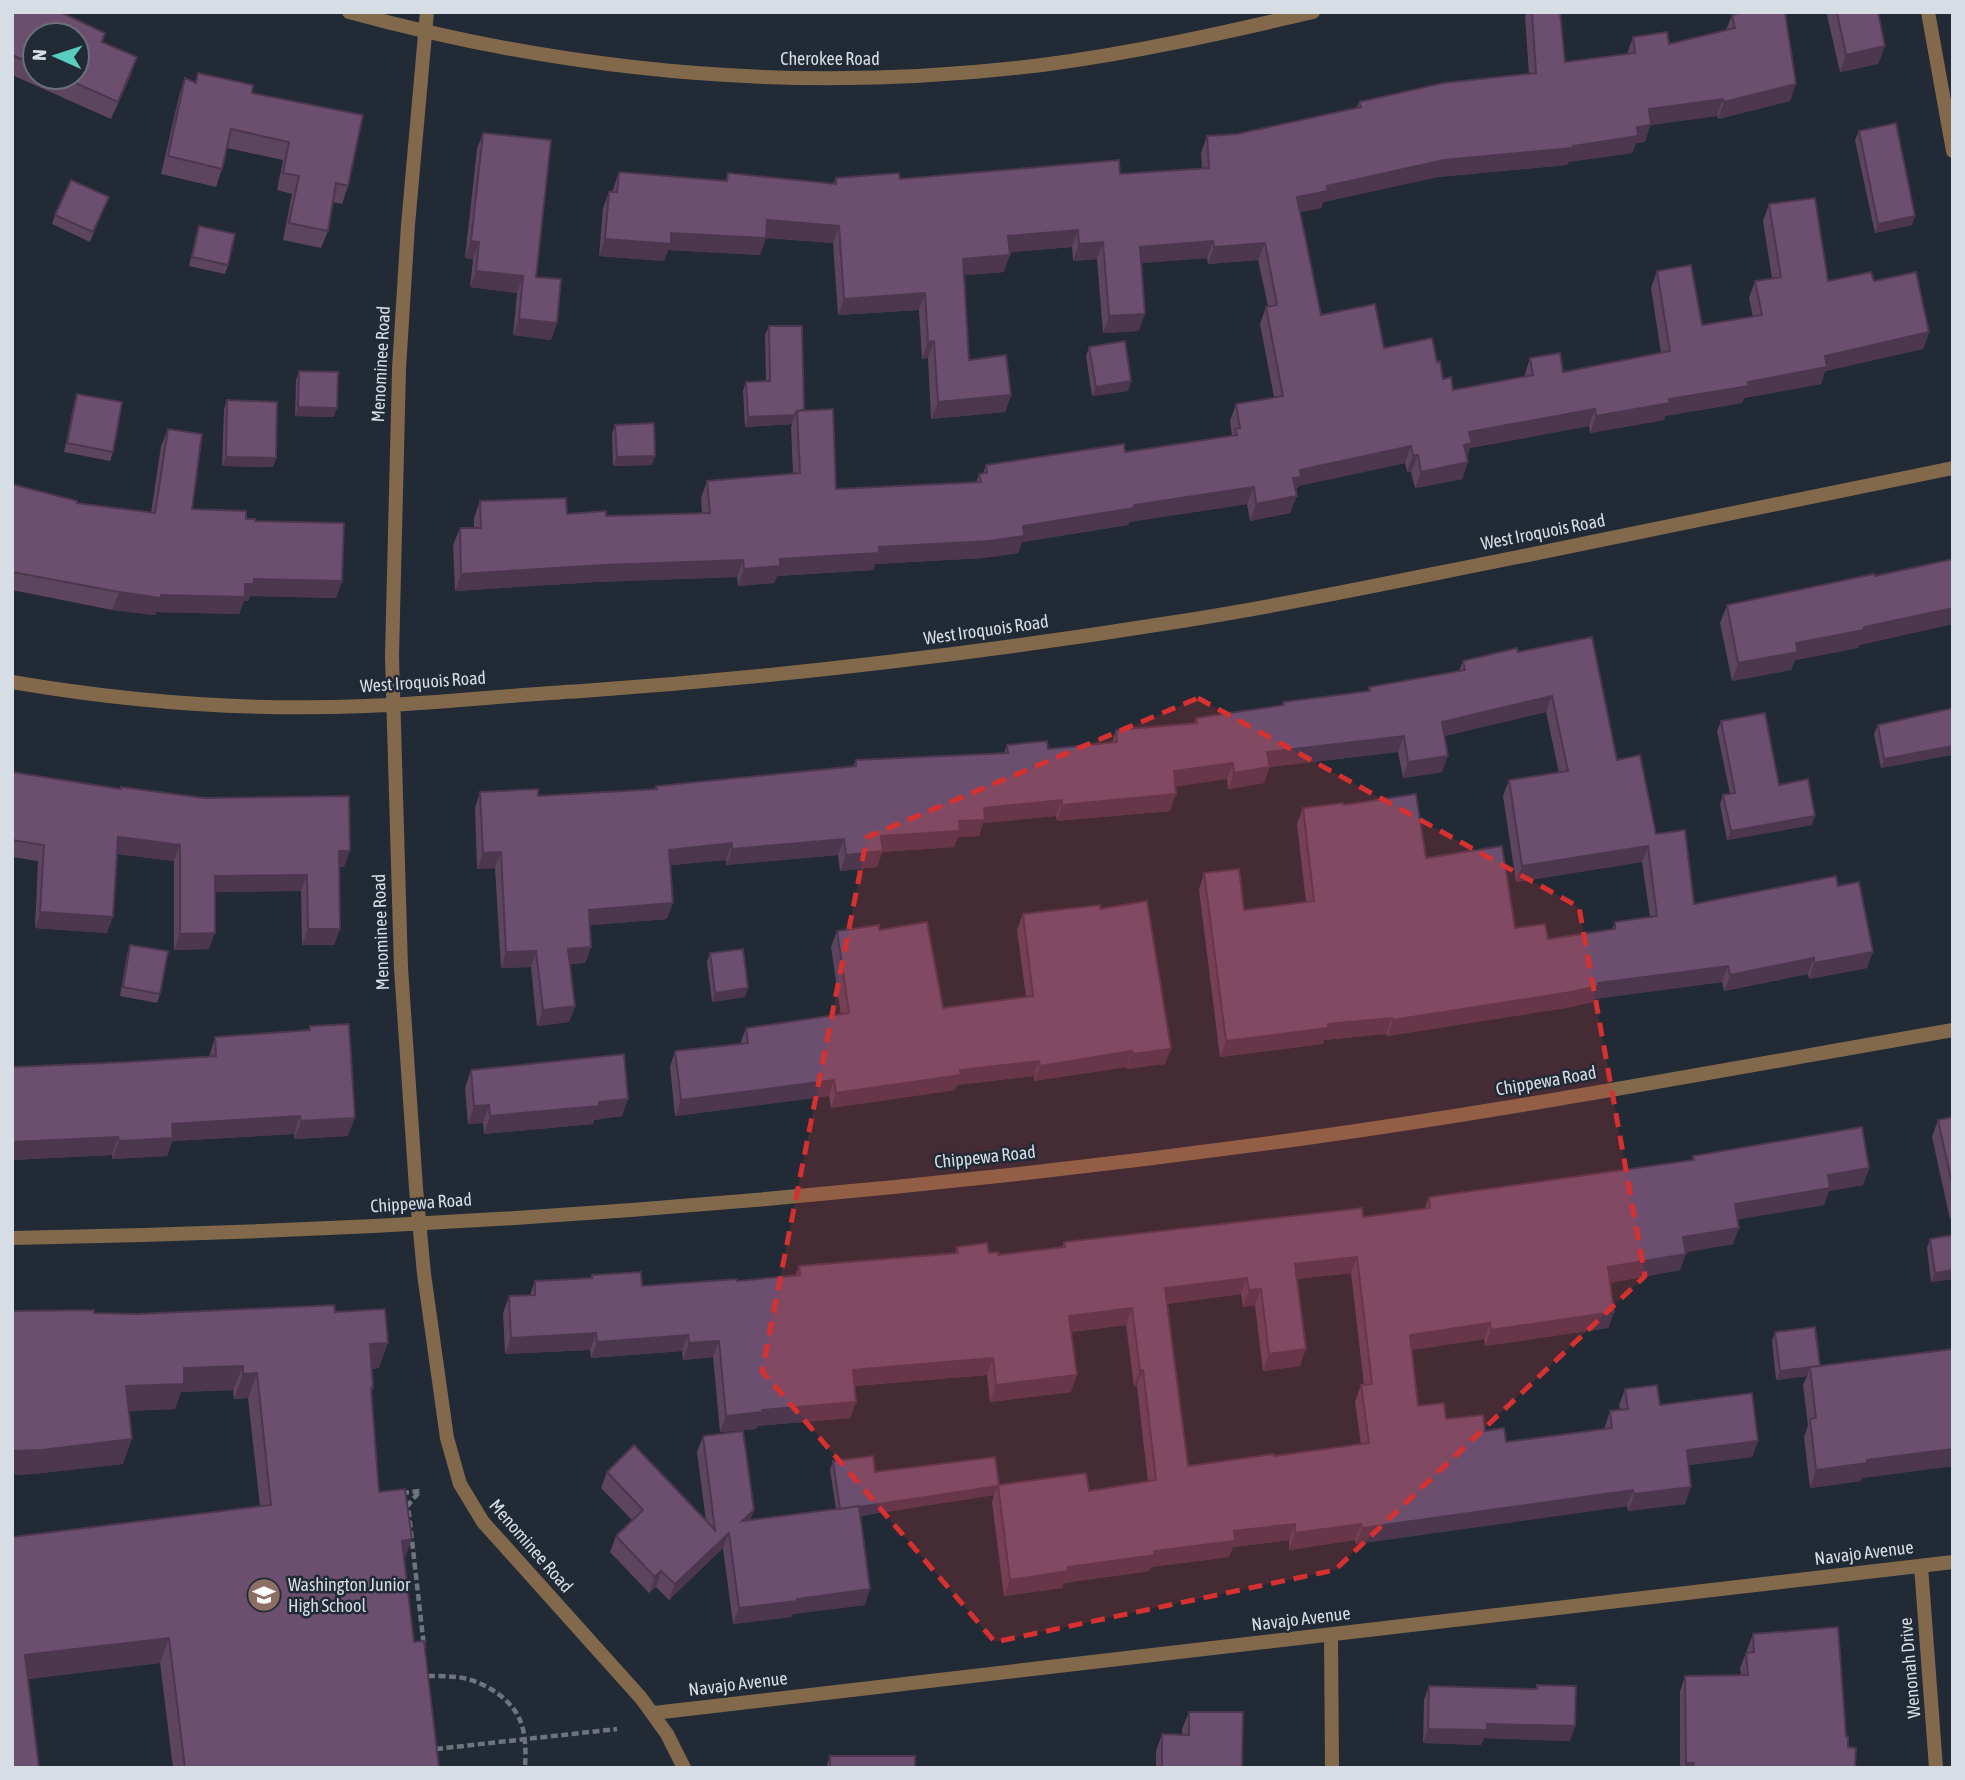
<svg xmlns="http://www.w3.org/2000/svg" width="1965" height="1780" font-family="'Asap Condensed',sans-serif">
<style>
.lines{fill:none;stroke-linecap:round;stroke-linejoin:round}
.path{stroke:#6d747e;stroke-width:4.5;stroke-dasharray:7 3.5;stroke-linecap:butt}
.street{stroke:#83694b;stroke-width:14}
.wall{fill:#5d445f;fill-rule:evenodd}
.shaded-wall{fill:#4c374e}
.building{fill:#6c4f6f;stroke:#4c374e;stroke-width:2;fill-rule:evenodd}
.marked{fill:#d63131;fill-opacity:0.2;stroke:#d63131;stroke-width:5;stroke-dasharray:14 9;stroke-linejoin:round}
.labels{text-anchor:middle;stroke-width:5;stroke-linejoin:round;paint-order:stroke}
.street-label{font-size:18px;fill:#d7dde4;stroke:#212a35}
.poi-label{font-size:18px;fill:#d7dde4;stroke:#212a35;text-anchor:start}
</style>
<rect width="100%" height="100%" fill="#212a35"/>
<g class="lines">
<path class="path" d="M402 1493 420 1491 408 1505 424 1647
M428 1676C437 1676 447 1676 456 1677 479 1679 509 1696 519 1718 526 1732 526 1753 525 1768
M436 1749 617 1729"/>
<path class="street" d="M349 12C575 74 809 94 1042 65 1134 53 1223 33 1313 12
M427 12 408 225 399 369 392 656 401 968 416 1188 424 1274 447 1438 460 1484 483 1522 641 1698 667 1734 684 1768
M1928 12 1953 151
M12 682C129 702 247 711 366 706 438 703 510 695 582 691 779 677 974 654 1169 623 1286 605 1402 580 1518 557 1663 527 1808 498 1953 468
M12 1238C447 1231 883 1197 1314 1137 1528 1107 1740 1067 1953 1030
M1921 1566 1936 1768
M1331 1635 1332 1768
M654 1713 1953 1562"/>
</g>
<path class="wall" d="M12 12 102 42 131 75 111 119 12 75ZM35 35 77 77H35Z
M1526 12H1560L1565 62 1627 54 1633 37 1669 44 1726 30 1732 15 1796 84 1790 101 1718 119 1717 116 1650 125 1645 142 1636 143 1632 153 1568 162 1567 165 1438 177 1323 202 1321 208 1300 212 1321 315 1384 348 1437 362 1443 379 1453 390 1524 377 1530 358 1563 372 1661 353 1651 288 1657 271 1702 325 1753 317 1749 298 1755 281 1772 278 1763 221 1769 204 1828 281H1874L1929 332 1923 349 1825 371 1821 384 1744 398 1742 403 1665 416 1664 420 1590 433 1589 426 1470 448 1467 457 1462 479 1415 488 1411 472H1407L1405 463 1298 486 1290 513 1250 521 1247 504 1129 522 1128 525 1022 542 1018 553 983 558 875 564 873 570 777 576 774 583 738 586 737 577 596 582 455 591 453 545 460 528H474V518L480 501 567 514 606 516 702 513 701 498 707 481 793 474 791 427 792 424 745 427 743 391 746 382 766 381 765 335 769 326 836 489 976 483 979 474 983 473 986 465 1125 452 1232 436 1230 421 1236 404 1274 397 1260 324 1266 307 1268 306 1258 260 1208 264 1207 258 1141 263 1139 331 1103 333 1097 259 1073 261 1072 247 1010 252 1004 272 964 275 969 360 1011 395 1005 412 931 419 928 358 922 359 919 310 838 315 833 243 766 238 760 255 668 250 664 261 599 256 603 208 609 192H612L619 172 725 181 728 173 833 184 836 178 900 179 1120 174 1202 168 1201 153 1207 136 1237 134 1357 107 1359 102 1529 74 1525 17Z
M1828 12H1878L1885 46 1878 64 1840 72 1827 15Z
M198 73 252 93 348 186 342 204 333 202 328 231 321 248 283 240 292 194 277 190 283 160 227 148 222 169 216 187 161 174 179 96 185 78 195 82Z
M1859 131 1912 225 1875 233 1855 140Z
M483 133 536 277 551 340 513 335 517 293 470 287 473 259 465 258 477 149Z
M105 206 90 242 52 224 55 215Z
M199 226 228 265 225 274 189 266 196 235Z
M1089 347 1131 381 1128 391 1092 396 1086 356Z
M299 371 334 417 295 416 296 380Z
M77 394 113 452 110 461 64 452 74 403Z
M227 400 276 458 273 467 222 466 224 409Z
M615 425 652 465 613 466 612 434Z
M168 429 192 509 255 521 342 581 336 598 250 596 248 601H244L239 614 156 612 155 615 112 610 12 590V484L77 503 151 513 161 446Z
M1953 559V624L1859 645 1858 648 1795 660 1791 670 1732 681 1720 623 1727 605 1875 576Z
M1518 652 1617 760 1694 904 1838 886 1867 968 1809 979 1808 974 1724 991 1722 982 1594 999 1593 1002 1565 1008 1387 1036 1386 1034 1324 1040 1323 1044 1220 1057 1199 890 1204 873 1244 910 1306 902 1297 824 1303 808 1344 805 1426 858 1515 928 1548 939 1612 929 1615 922 1650 917 1642 862 1516 882 1503 796 1509 780 1559 773 1546 712 1444 736 1442 772 1403 778 1398 752 1269 767 1264 783 1228 789 1227 779 1176 786 1170 811 1057 821 1056 816 983 823 979 836 958 837 954 847 882 852 877 867 840 871 838 855 726 865V860L670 865 667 919 590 925 591 947 585 963 570 964 575 1006 569 1022 537 1026 531 967 501 968 495 868 477 869 475 808 480 792 538 796 655 789 656 786 853 766 856 760 1004 753 1007 745 1048 749 1112 743 1116 730 1194 723 1196 718 1282 705 1283 702 1368 692 1369 687 1459 671 1463 661Z
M1953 708V764L1951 755 1881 768 1874 734 1878 725Z
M1721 721 1779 785 1812 825 1727 840 1720 804 1723 795 1730 794 1717 731Z
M12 772 344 867H339L340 929 334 945H302L301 891 215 892 209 949 174 950V861L117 854 107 933 35 928 38 861 12 857Z
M1100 909 1165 1064 1126 1069V1067L1034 1081V1076L957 1085 955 1090 831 1108 829 1096 675 1116 670 1067 675 1051 740 1044 746 1028 841 1015 831 947 837 931 879 930 943 1008 1026 997 1017 930 1023 914Z
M130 945 160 994 157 1003 120 996 127 954Z
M710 953 745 997 712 1002 707 962Z
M310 1026 348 1136 294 1139V1134L172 1141 167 1156 112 1159V1155L12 1160V1067L127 1062 209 1057 215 1037 308 1031Z
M471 1070 622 1116 594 1120 593 1124 484 1134 483 1123 468 1124 465 1088Z
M1953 1117V1218L1950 1219 1932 1137 1938 1120Z
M1693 1156 1869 1168 1863 1185 1829 1191 1824 1205 1737 1219 1733 1244 1686 1252 1680 1270 1610 1283 1614 1312 1608 1328 1485 1346 1484 1339 1412 1350 1418 1406 1446 1419 1485 1431 1506 1442 1604 1429 1610 1411 1620 1410 1619 1405 1625 1389 1660 1405 1758 1441 1752 1457 1689 1465 1685 1504 1628 1511 1627 1506 1356 1544 1355 1540 1289 1550V1540L1233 1547 1229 1557 1151 1567 1149 1571 1064 1583 1062 1588 1004 1596 992 1502 994 1495 860 1516 865 1605 792 1614 791 1617 733 1624 723 1548 669 1600 656 1587 649 1593 610 1552 616 1536 632 1520 601 1488 607 1472 706 1521 697 1452 703 1436 754 1510 750 1520 836 1509 830 1470 833 1461 875 1472 999 1485 1089 1491 1148 1482 1137 1386H1134L1126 1325 1071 1332V1392L990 1402 987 1375 855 1386 856 1402 850 1418 757 1426 756 1429 720 1432 713 1357 683 1360 682 1351 591 1358 590 1350 505 1354 503 1313 509 1296 530 1295 535 1281 591 1278 592 1275 642 1286 737 1281 796 1275 799 1266 955 1253 957 1247 998 1255 1062 1247 1064 1242 1363 1217 1425 1208 1429 1197 1692 1160ZM1351 1273 1364 1385H1361L1355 1402 1361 1444 1274 1456 1188 1466 1167 1304 1241 1294 1243 1307 1255 1305 1263 1371 1300 1366 1297 1279Z
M1953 1235V1279L1931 1282 1927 1248 1930 1239Z
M12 1311 137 1314 335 1312 379 1368 372 1369 373 1388 371 1394 379 1492 404 1560 414 1642 439 1768H173L160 1663 28 1679 12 1768V1537L260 1506 248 1398 234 1399 233 1390 181 1392 175 1409 129 1411 123 1464 33 1474 12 1475Z
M1775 1332 1820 1366 1953 1349V1466L1862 1478 1861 1481 1810 1488 1804 1437 1808 1425 1803 1385 1807 1376 1776 1380 1772 1341Z
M1753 1634 1846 1736 1848 1747 1855 1768H1680V1691L1685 1676 1741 1675 1740 1668 1746 1653H1747V1650Z
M1537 1685 1570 1741 1484 1738 1481 1745 1423 1743 1424 1700 1429 1686 1536 1689Z
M1189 1712 1242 1768H1156V1751L1162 1734 1182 1735V1729Z
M830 1756 915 1768H826Z"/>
<path class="shaded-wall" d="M1885 46 1878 64 1840 72 1846 55Z
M137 57 131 75 111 119 118 102Z
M1796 84 1790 101 1718 119 1724 102Z
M1723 99 1717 116 1650 125 1645 142 1636 143 1632 153 1568 162 1567 165 1438 177 1323 202 1321 208 1291 214 1297 197 1327 186 1444 160 1573 146 1637 127 1649 109Z
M1915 216 1912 225 1875 233 1878 224Z
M767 220 839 226 833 243 761 237Z
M1078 230 1072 247 1002 253 1008 236Z
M671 233 766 238 760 255 668 250 664 261 599 256 605 239Z
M471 241 479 242 473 259 465 258Z
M1213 241 1207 258 1133 264 1140 247Z
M1103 242 1097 259 1073 261 1079 244Z
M1265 243 1258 260 1208 264 1214 247Z
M1010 255 1004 272 957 276 963 259Z
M476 271 523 276 517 293 470 287Z
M925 293 919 310 838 315 844 299Z
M1145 314 1139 331 1103 333 1109 316Z
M519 319 557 323 551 340 513 335Z
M1929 332 1923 349 1825 371 1821 384 1744 398 1742 403 1665 416 1664 420 1590 433 1596 416 1748 382 1825 356Z
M934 341 928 358 922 359 928 342Z
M1131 381 1128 391 1092 396 1096 387Z
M1011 395 1005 412 931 419 938 402Z
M298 407 337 408 334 417 295 416Z
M1595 409 1589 426 1470 448 1465 460 1458 462 1469 432Z
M795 415 792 424 745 427 748 417Z
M1411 446 1405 463 1298 486 1295 494 1293 478 1300 470Z
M1413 455H1418L1411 472H1407Z
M655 456 652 465 613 466 617 457Z
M226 457 276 458 273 467 222 466Z
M1468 462 1462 479 1415 488 1421 472Z
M1254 487 1247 504 1129 522 1128 525 1022 542 1018 553 983 558 875 564 873 570 777 576 774 583 738 586 744 569 780 559 1023 526 1134 505Z
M1297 496 1290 513 1250 521 1256 504Z
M743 560 737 577 596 582 455 591 461 574 603 565Z
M254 579 342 581 336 598 250 596 248 601H244L239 614 156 612 155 615 112 610 119 592 161 595 245 584Z
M1953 608V624L1859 645 1858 648 1795 660 1791 670 1732 681 1738 663 1796 643Z
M1552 696 1546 712 1436 738 1442 722Z
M1404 736 1398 752 1261 768 1267 752Z
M1953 746 1951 755 1881 768 1884 759Z
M1448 756 1442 772 1403 778 1408 762Z
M1233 763 1227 779 1168 788 1174 771Z
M1270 767 1264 783 1228 789 1234 773Z
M1176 794 1170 811 1057 821 1062 805Z
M1062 800 1056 816 983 823 979 836 958 837 954 847 882 852 877 867 840 871 846 855 881 836 959 821 984 808Z
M1815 816 1812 825 1727 840 1731 831Z
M118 837 180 845 174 861 112 853Z
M844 839 838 855 726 865 732 849Z
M732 843 726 860 663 866 669 850Z
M1648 846 1642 862 1516 882 1522 866Z
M339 851H350L344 867H333Z
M501 852 495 868 477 869 483 853Z
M307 875 301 891 209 892 215 876Z
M673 903 667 919 583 926 589 910Z
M40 912 113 917 107 933 35 928Z
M308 929H340L334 945H302Z
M215 933 209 949 174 950 180 934Z
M591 947 585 963 563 965 568 949Z
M536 951 531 967 501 968 506 952Z
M1873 952 1867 968 1809 979 1814 963Z
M1814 958 1808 974 1724 991 1730 975Z
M1728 966 1722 982 1594 999 1593 1002 1565 1008 1387 1036 1393 1020 1598 983Z
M748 988 745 997 712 1002 715 993Z
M575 1006 569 1022 537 1026 543 1010Z
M1392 1018 1386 1034 1324 1040 1323 1044 1220 1057 1226 1041 1328 1024Z
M1171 1049 1165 1064 1126 1069 1132 1054Z
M1132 1051 1126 1067 1034 1081 1040 1066Z
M1039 1061 1034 1076 957 1085 955 1090 831 1108 836 1093 960 1070Z
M834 1080 829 1096 675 1116 681 1100Z
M628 1099 622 1116 594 1120 593 1124 484 1134 490 1116Z
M489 1105 483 1123 468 1124 474 1106Z
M300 1116 294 1134 172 1141 167 1156 112 1159 119 1141 172 1124Z
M355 1118 348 1136 294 1139 301 1121Z
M118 1137 112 1155 12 1160V1142Z
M1869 1168 1863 1185 1829 1191 1824 1205 1729 1221 1735 1204 1828 1175Z
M1739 1228 1733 1244 1677 1254 1683 1237Z
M1686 1254 1680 1270 1602 1284 1608 1267Z
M1357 1257 1351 1273 1289 1280 1295 1264Z
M1953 1270V1279L1931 1282 1935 1273Z
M1247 1278 1241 1294 1159 1305 1165 1288Z
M1261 1289 1255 1305 1243 1307 1249 1290Z
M1132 1308 1126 1325 1063 1333 1069 1316Z
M1614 1312 1608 1328 1485 1346 1491 1330Z
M1490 1323 1484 1339 1404 1351 1410 1335Z
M596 1333 590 1350 505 1354 511 1338Z
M688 1335 682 1351 591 1358 597 1342Z
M719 1341 713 1357 683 1360 689 1343Z
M388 1343 379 1368 361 1369 370 1344Z
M1306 1349 1300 1366 1263 1371 1269 1354Z
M993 1358 987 1375 847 1386 853 1370Z
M243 1366 233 1390 181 1392 175 1409 117 1411 126 1386 184 1368Z
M1810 1367 1807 1376 1776 1380 1780 1371Z
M1140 1370H1143L1137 1386H1134Z
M257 1373 248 1398 234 1399 243 1374Z
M1077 1375 1071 1392 990 1402 996 1385Z
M856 1402 850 1418 757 1426 756 1429 720 1432 726 1416 762 1410Z
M132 1439 123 1464 33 1474 12 1475V1451Z
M1758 1441 1752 1457 1681 1466 1687 1450Z
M1953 1449V1466L1862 1478 1861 1481 1810 1488 1816 1470 1867 1460Z
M998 1486 994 1495 837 1519 840 1510Z
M1691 1487 1685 1504 1628 1511 1634 1494Z
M1633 1490 1627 1506 1356 1544 1362 1528Z
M754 1510 748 1526 742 1521Z
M1295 1524 1289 1540 1233 1547 1229 1557 1151 1567 1149 1571 1064 1583 1062 1588 1004 1596 1010 1580 1068 1567 1154 1551 1234 1531Z
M1361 1524 1355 1540 1289 1550 1295 1533Z
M729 1533 723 1548 669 1600 675 1584Z
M412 1539 403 1564 402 1541Z
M661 1571 656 1587 649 1593 655 1577Z
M870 1589 865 1605 792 1614 791 1617 733 1624 739 1608 797 1599Z
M169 1638 160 1663 16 1680 25 1655Z
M1487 1724 1575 1726 1570 1741 1484 1738 1481 1745 1423 1743 1428 1729Z
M1686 1763H1694L1692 1768H1685Z"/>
<path class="building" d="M12 12H60L105 33 102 42 137 57 118 102 62 77H77V35H35V65L12 55Z
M1532 12H1560L1565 62 1635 53 1633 37 1667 32 1669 44 1735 28 1732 15 1743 12H1785L1796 84 1724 102 1723 99 1649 109 1651 125 1637 127 1638 136 1573 146V148L1444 160 1327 186 1328 191 1297 197 1321 315 1375 304 1384 348 1432 338 1437 362 1440 361 1443 379 1451 377 1453 390 1533 375 1530 358 1560 353 1563 372 1670 351 1657 271 1691 265 1702 325 1762 315 1755 281 1781 277 1769 204 1815 198 1828 281 1871 272 1874 281 1916 272 1929 332 1825 356 1827 367 1748 382 1749 386 1669 399 1670 403 1596 416 1595 409 1469 432 1472 443 1464 445 1468 462 1421 472 1418 455H1413L1411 446 1300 470 1301 477 1293 478 1297 496 1256 504 1254 487 1134 505V508L1023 526 1024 536 989 541 879 547V553L780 559V566L744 569 743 560 603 565 461 574 460 528H481L480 501 566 498 567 514 606 511V516L710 513 707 481 800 473 797 411 833 409 836 489 981 482 979 474 987 473 986 465 1124 444 1125 452 1237 435 1235 429 1240 428 1236 404 1283 396 1266 307 1277 305 1265 243 1214 247 1213 241 1140 247 1145 314 1109 316 1103 242 1079 244 1078 230 1008 236 1010 255 963 259 969 360 1006 355 1011 395 938 402 934 341 928 342 925 293 844 299 839 226 767 220 766 238 671 233V244L605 239 609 192H617L619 172 727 181 728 173 836 184V178L899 173 900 179 1119 160 1120 174 1209 168 1207 136 1237 134 1361 107 1359 102 1443 83 1536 73Z
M1837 12H1878L1885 46 1846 55Z
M198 73 253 85 252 93 363 115 348 186 336 183 328 231 289 223 299 176 283 173 289 142 231 129 222 169 168 156 185 78 196 83Z
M1896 123 1915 216 1878 224 1859 131Z
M483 133 551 140 536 277 561 279 557 323 519 319 523 276 476 271 479 242 471 241Z
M71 180 109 197 93 232 55 215Z
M199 226 235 234 228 265 192 257Z
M769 326H802L804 410 797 411 795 415 748 417 746 382 770 381Z
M1125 341 1131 381 1096 387 1089 347Z
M299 371 338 372 337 408 298 407Z
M77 394 122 402 113 452 67 443Z
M227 400 277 402 276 458 226 457Z
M654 423 655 456 617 457 615 425Z
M168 429 202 434 192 509 246 511V519H255V521L344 523 342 581 254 579V584H245V597L161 595V598L119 592 12 572V484L77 501V503L155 513Z
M1953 559V608L1864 627V630L1796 643 1798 652 1738 663 1727 605 1874 574 1875 576Z
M1592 637 1617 760 1640 755 1656 834 1685 830 1694 904 1836 876 1838 886 1859 882 1873 952 1814 963V958L1730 975 1728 966 1598 983 1599 986 1571 992 1393 1020 1392 1018 1328 1024V1028L1226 1041 1204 873 1239 869 1244 910 1314 901 1303 808 1343 803 1344 805 1416 794 1426 858 1502 846 1515 928 1545 924 1548 939 1615 929V922L1657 916 1648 846 1522 866 1509 780 1568 771 1552 696 1442 722 1448 756 1408 762 1404 736 1267 752 1270 767 1234 773 1233 763 1174 771 1176 794 1062 805V800L984 808 985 820 959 821 960 831 881 836 883 851 846 855 844 839 732 849V843L669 850 673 903 589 910 591 947 568 949 575 1006 543 1010 536 951 506 952 501 852 483 853 480 792 538 789V796L657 789 656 786 856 766V760L1008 753 1007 745 1047 741 1048 749 1117 742 1116 730 1197 723 1196 718 1284 705 1283 702 1370 691 1369 687 1465 670 1463 661 1517 648 1518 652Z
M1953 708V746L1884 759 1878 725Z
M1765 713 1779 785 1808 779 1815 816 1731 831 1723 795 1735 793 1721 721Z
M12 772 121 789V787L204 798 349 796 350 851H339L340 929H308L307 875 215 876V933L180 934V845L118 837 113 917 40 912 44 845 12 840Z
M1147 901 1171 1049 1132 1054V1051L1040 1066 1039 1061 960 1070 961 1075 836 1093 834 1080 681 1100 675 1051 748 1043 746 1028 849 1013 837 931 879 925V930L927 922 943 1008 1033 996 1023 914 1100 905V909Z
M130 945 168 951 160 994 123 987Z
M743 949 748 988 715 993 710 953Z
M349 1024 355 1118 301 1121 300 1116 172 1124 173 1138 119 1141 118 1137 12 1142V1067L127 1062 216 1056 215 1037 310 1030V1026Z
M624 1054 628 1099 599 1102V1106L490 1116 489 1105 474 1106 471 1070Z
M1953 1117V1188L1938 1120Z
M1862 1127 1869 1168 1828 1175 1830 1188 1735 1204 1739 1228 1683 1237 1686 1254 1608 1267 1614 1312 1491 1330 1490 1323 1410 1335 1418 1406 1444 1403 1446 1419 1483 1415 1485 1431 1504 1428 1506 1442 1612 1428 1610 1411 1628 1409 1625 1389 1657 1385 1660 1405 1752 1393 1758 1441 1687 1450 1691 1487 1634 1494 1633 1490 1362 1528 1361 1524 1295 1533V1524L1234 1531 1235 1541 1154 1551 1155 1555 1068 1567V1571L1010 1580 998 1485 1086 1473 1089 1491 1156 1480 1143 1370H1140L1132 1308 1069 1316 1077 1375 996 1385 993 1358 853 1370 856 1402 762 1410V1412L726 1416 719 1341 689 1343 688 1335 597 1342 596 1333 511 1338 509 1296 535 1295V1281L592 1278V1275L641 1272 642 1286 737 1279V1281L800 1275 799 1266 958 1253 957 1247 987 1243 989 1253 998 1252V1255L1065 1247 1064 1242 1362 1208 1363 1217 1430 1208 1429 1197 1694 1160 1693 1156ZM1357 1257 1372 1384 1361 1385 1369 1443 1274 1456V1454L1188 1466 1165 1288 1247 1278 1249 1290 1261 1289 1269 1354 1306 1349 1295 1264Z
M1953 1235V1270L1935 1273 1930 1239Z
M334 1305 335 1312 385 1309 388 1343 370 1344 373 1388H371L379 1492 405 1489 412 1539 402 1541 414 1642 424 1641 439 1768H185L169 1638 25 1655 39 1768H12V1537L271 1505 257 1373 243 1374V1366L184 1368V1384L126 1386 132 1439 42 1450 12 1451V1311L94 1310V1313L137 1314Z
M1815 1327 1820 1366 1780 1371 1775 1332Z
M1953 1349V1449L1867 1460V1463L1816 1470 1810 1419 1816 1418 1810 1367Z
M743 1431 754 1510 742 1521 859 1506 870 1589 797 1599V1601L739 1608 729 1533 675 1584 661 1571 655 1577 616 1536 643 1510 607 1472 634 1445 715 1530 703 1436Z
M873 1456 875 1472 995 1457 999 1485 998 1486 859 1507V1506L840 1509 833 1461Z
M1838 1627 1846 1736 1848 1737V1747L1856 1748 1855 1768H1693L1694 1763H1686L1685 1676 1748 1675 1746 1653 1754 1652 1753 1634Z
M1537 1685 1576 1686 1575 1726 1487 1724V1730L1428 1729 1429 1686 1537 1689Z
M1189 1712H1243L1242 1768H1162V1734L1189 1735Z
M830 1756H915V1768H830Z"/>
<path class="marked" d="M1198 698 1579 907 1645 1276 1335 1570 995 1642 762 1371 867 837Z"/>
<defs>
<g id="school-disc" transform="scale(1.75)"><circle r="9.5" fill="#8d6e63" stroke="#212a35"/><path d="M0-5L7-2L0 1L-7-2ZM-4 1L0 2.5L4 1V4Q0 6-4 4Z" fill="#fff"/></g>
</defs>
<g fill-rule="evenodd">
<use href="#school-disc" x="264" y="1595"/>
</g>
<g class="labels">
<g class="street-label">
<text x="830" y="65">Cherokee Road</text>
<text transform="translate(381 364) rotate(-87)" y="6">Menominee Road</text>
<text transform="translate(1543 532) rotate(-11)" y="6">West Iroquois Road</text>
<text transform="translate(986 630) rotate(-8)" y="6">West Iroquois Road</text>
<text transform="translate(423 682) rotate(-4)" y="6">West Iroquois Road</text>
<text transform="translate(381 932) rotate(-92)" y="6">Menominee Road</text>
<text transform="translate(1546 1081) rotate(-10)" y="6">Chippewa Road</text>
<text transform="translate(985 1157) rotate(-6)" y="6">Chippewa Road</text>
<text transform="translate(421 1203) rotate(-4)" y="6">Chippewa Road</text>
<text transform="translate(531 1546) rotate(49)" y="6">Menominee Road</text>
<text transform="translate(1864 1553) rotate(-7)" y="6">Navajo Avenue</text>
<text transform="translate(1301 1619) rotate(-7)" y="6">Navajo Avenue</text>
<text transform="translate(1910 1668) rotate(-95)" y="6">Wenonah Drive</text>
<text transform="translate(738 1684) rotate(-7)" y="6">Navajo Avenue</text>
</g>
<g class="poi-label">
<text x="288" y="1591">Washington Junior<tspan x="288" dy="21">High School</tspan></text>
</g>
</g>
<rect width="1965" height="1780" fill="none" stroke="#d7dde4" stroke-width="28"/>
<g transform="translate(56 56) rotate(273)"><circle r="33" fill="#212a35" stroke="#6a727b" stroke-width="2"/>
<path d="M0-5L12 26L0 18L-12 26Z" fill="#59cebe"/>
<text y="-10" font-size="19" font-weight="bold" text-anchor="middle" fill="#d7dde4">N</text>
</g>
</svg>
